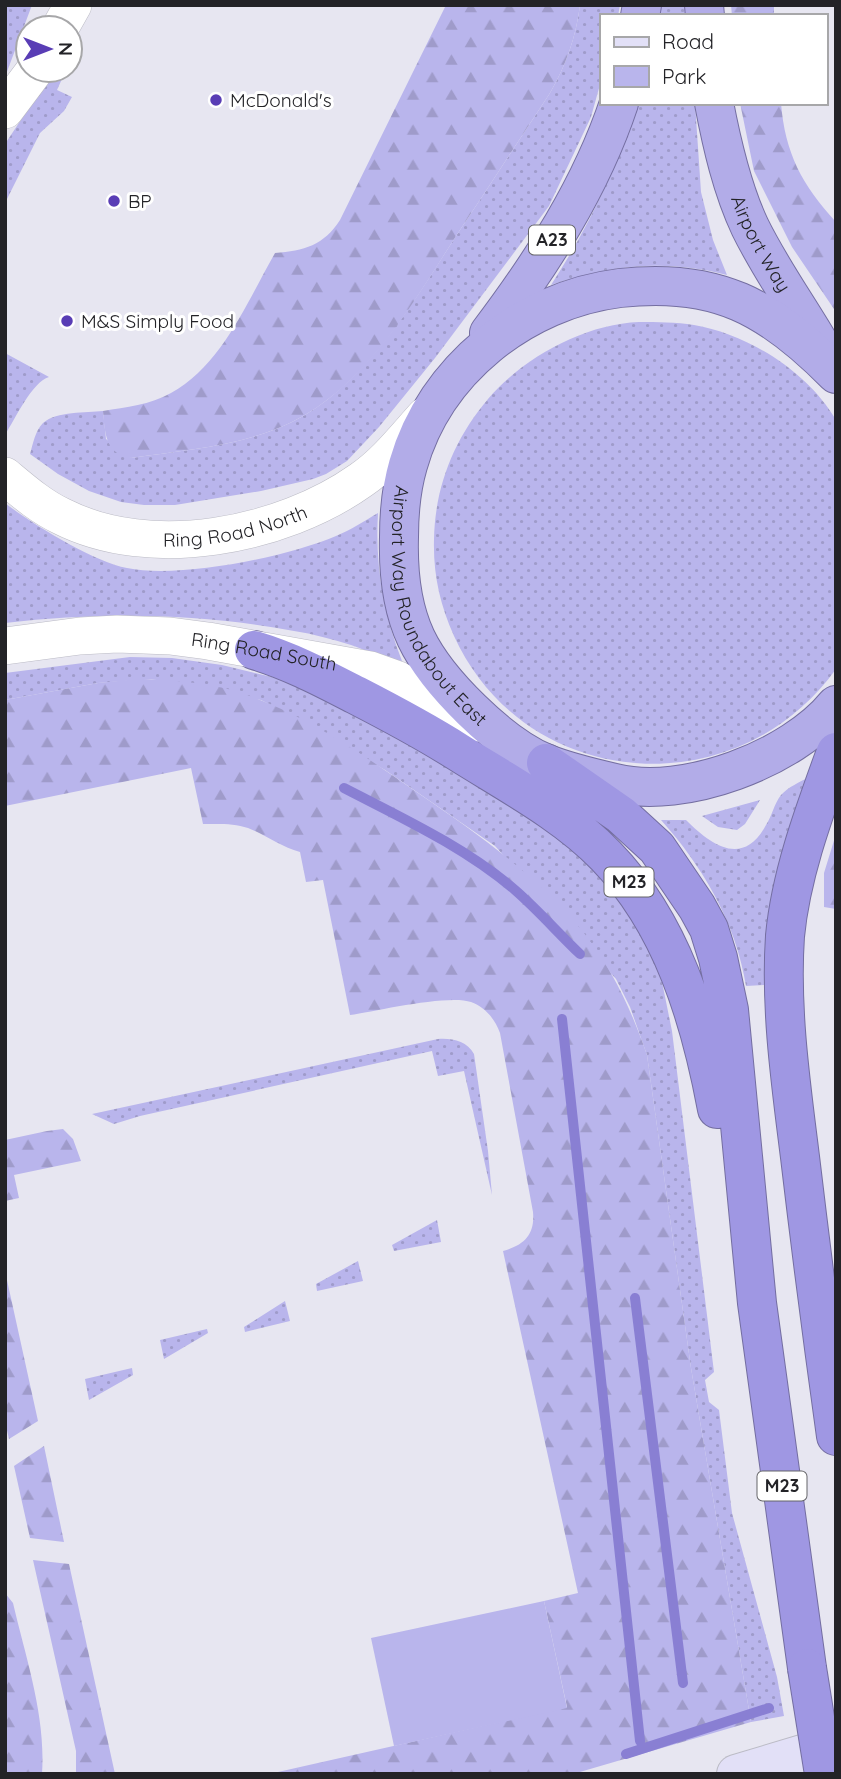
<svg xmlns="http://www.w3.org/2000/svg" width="841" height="1779" font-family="Quicksand,sans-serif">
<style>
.green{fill:url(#green-dots)}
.forest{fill:url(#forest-firs)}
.pitch{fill:#b9b5ec}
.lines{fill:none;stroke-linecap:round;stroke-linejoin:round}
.stream{stroke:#897fd3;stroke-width:10}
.minor-casing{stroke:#bbbbc5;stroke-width:38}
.secondary-casing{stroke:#bbbbc5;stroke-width:40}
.trunk-casing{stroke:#746ea1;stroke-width:40}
.motorway-casing{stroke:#746ea1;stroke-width:40}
.minor{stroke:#fff;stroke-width:37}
.secondary{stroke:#e2e0f7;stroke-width:38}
.trunk{stroke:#b2ace8;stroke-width:38}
.motorway{stroke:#9f97e3;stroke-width:38}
.motorway-bridge-casing{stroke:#746ea1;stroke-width:40;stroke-linecap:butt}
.motorway-bridge{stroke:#9f97e3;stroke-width:38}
.poi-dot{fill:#593db5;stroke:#fff;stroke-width:2.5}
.labels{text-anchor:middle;stroke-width:6;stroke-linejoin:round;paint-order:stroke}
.shield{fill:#fff;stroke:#656568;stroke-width:2}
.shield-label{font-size:18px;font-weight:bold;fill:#232327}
.poi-label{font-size:19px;fill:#232327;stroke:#fff;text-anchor:start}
.street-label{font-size:19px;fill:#232327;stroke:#fff}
</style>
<defs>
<pattern id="green-dots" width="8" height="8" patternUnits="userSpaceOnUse" patternTransform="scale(1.75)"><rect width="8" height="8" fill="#b9b5ec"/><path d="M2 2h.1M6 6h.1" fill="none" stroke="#9f9bca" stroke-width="1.8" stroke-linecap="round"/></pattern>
<pattern id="forest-firs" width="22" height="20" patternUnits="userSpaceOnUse" patternTransform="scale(1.75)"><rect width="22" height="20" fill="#b9b5ec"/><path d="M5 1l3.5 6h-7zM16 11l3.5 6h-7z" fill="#9f9bca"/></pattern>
</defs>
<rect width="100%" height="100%" fill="#e7e6f1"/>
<path class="green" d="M5 5H32L5 77Z
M580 5H620L618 16H601V81L591 117 549 206 435 358 379 427 347 461 326 474 313 479 261 491 175 505H144L121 502 89 491 58 474 30 454C33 444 35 431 43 423 57 411 86 413 103 411L106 439 131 458C185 450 243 446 292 422 365 386 414 301 456 236 488 188 519 140 550 93 566 65 576 37 580 5Z
M661 5H689V16H659Z
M54 70H66L57 90 72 97 64 111 40 133 5 203V144Z
M638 103H695L701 192 713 240 727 275C663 259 613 265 551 285 588 228 617 168 638 103Z
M639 322C657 322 676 322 694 325 748 334 808 372 836 420V669C737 807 526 793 454 636 440 605 433 574 434 539 435 487 454 439 488 399 523 358 584 324 639 322Z
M5 353 49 377C32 382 15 419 5 435Z
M5 503C32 524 94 562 127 568 179 579 287 557 336 536 351 530 364 521 378 513 375 565 383 612 402 661 384 659 368 651 351 645 332 639 313 634 294 631 198 613 102 612 5 623Z
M130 657 172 658 222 665 284 680 338 698 579 849 639 926 660 972 672 1031 714 1372 705 1380 709 1402 719 1410 732 1513 777 1677 784 1716 751 1722 691 1368 647 1055 630 1007 616 979 495 846 385 770 292 716 261 700 151 679 98 683 5 700V673Z
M809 777 768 948 764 985 746 986C736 923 703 867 661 820H686C711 845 743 868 766 825 772 816 774 804 781 795 788 787 800 782 809 777Z
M760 800 745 824 737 830 718 827 702 816Z
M438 1039C452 1038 467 1041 474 1054L488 1151 492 1195 464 1071 438 1076 432 1051 140 1116 114 1124 92 1114Z
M437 1220 441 1242 394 1251 392 1245Z
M358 1261 363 1281 317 1291 316 1284Z
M285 1301 290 1321 245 1332 244 1327Z
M207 1329 208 1333 164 1359 160 1340Z
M132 1368 133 1375 89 1400 85 1379Z"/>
<path class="forest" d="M446 5H580C576 37 566 65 550 93 519 140 488 188 456 236 413 303 367 385 292 422 243 446 185 450 131 458 105 454 105 433 103 411 126 407 150 405 171 393 222 365 247 302 275 253 304 251 324 245 340 220Z
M731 5H774V16H732Z
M740 103H781C785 153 802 185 836 222V312L792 247 754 171Z
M138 679C166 679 211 683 238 692 303 713 362 754 418 793 478 834 538 876 584 933 614 972 631 1009 647 1055L691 1368 751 1722 573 1774H269L567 1707 544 1601 578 1593 503 1251C525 1245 535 1234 533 1212L500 1033C495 1019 485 1007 471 1002 449 994 376 1011 350 1015L323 880 306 882 300 852C281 847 266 835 248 828 234 823 218 824 203 824L191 768 5 806V700L98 683Z
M836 834V909L824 907V873Z
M63 1129 73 1139 81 1161 14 1175 19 1198 5 1201V1140L47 1131Z
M5 1271 38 1421 9 1439 5 1422Z
M44 1446 64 1542 30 1538 14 1466Z
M33 1560 69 1564 115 1774H76V1751Z
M5 1593 13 1603C26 1659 46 1716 42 1774H5Z"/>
<path class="pitch" d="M544 1601 567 1708 394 1746 371 1638Z"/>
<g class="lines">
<path class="stream" d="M344 788C402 818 465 847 515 890 538 910 558 933 580 954
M562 1019 640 1741
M635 1298 683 1683
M626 1754 769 1708"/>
<g class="minor-casing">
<g id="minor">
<path d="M60 28 73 5"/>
<path d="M5 110 35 70"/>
<path id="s1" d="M5 476C23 491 40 506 61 516 151 562 282 536 361 480 386 463 405 438 425 416"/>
<path id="s2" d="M5 646 80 636 117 634 170 636 208 641 370 670 398 680 478 723"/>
</g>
</g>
<g class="secondary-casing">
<path id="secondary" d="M736 1774 836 1744"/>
</g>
<g class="trunk-casing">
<g id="trunk">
<path d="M704 5 705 16"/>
<path d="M640 16 642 5"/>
<path id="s3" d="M714 103C722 145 732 189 750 227 770 268 796 304 819 343"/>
<path d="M489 333C542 263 591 187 619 103"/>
<path id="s4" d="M836 374C770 307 716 277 620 288 523 300 435 370 408 465 401 489 399 512 399 537 398 572 401 606 416 638 437 682 500 744 545 763 567 772 593 778 615 783 684 800 792 759 836 705"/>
</g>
</g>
<g class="motorway-casing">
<path id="motorway" d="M254 650C291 661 323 678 356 695 391 713 425 731 458 752 507 783 566 814 606 856 672 924 700 1018 717 1109
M836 752C815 810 791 873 785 936 780 1009 791 1085 800 1157 811 1250 823 1343 836 1436
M546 763 621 815 657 848 697 907 709 929 718 958 729 1010 757 1303 807 1668"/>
</g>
<use href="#minor" class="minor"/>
<use href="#secondary" class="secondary"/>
<use href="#trunk" class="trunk"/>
<use href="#motorway" class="motorway"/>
<g class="motorway-bridge-casing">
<path id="motorway-bridge" d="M807 1668 824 1774"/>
</g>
<use href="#motorway-bridge" class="motorway-bridge"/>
</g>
<g class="poi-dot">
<circle cx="216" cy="100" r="7"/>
<circle cx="114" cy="201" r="7"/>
<circle cx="67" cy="321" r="7"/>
</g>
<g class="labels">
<g class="shield">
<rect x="529" y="225.5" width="46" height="29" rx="5"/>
<rect x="604.5" y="867.5" width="49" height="29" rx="5"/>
<rect x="757.5" y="1471.5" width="49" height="29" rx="5"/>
</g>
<g class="shield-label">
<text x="552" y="246">A23</text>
<text x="629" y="888">M23</text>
<text x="782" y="1492">M23</text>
</g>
<g class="poi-label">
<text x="230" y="107">McDonald's</text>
<text x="128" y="208">BP</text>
<text x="81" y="328">M&amp;S Simply Food</text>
</g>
<g class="street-label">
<text dy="7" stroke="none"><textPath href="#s3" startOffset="149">Airport Way</textPath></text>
<text dy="7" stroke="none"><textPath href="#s1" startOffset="248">Ring Road North</textPath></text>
<text dy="7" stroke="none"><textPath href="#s4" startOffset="688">Airport Way Roundabout East</textPath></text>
<text dy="7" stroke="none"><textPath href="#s2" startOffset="261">Ring Road South</textPath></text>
</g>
</g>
<rect width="841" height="1779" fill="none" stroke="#232327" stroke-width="14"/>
<rect x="600" y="14" width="228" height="91" fill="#ffffff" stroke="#a7a7a9" stroke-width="2"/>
<rect x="614" y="37" width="35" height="10" fill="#e2e0f7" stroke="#a7a7a9" stroke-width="2"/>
<text x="662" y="49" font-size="21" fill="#232327">Road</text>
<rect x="614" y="66" width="35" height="21" fill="#b9b5ec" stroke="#a7a7a9" stroke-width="2"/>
<text x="662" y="84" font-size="21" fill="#232327">Park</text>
<g transform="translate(49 49) rotate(90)"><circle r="33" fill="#ffffff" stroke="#a7a7a9" stroke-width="2"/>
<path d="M0-5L12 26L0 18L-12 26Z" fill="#593db5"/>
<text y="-10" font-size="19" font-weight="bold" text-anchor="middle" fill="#232327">N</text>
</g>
</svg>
